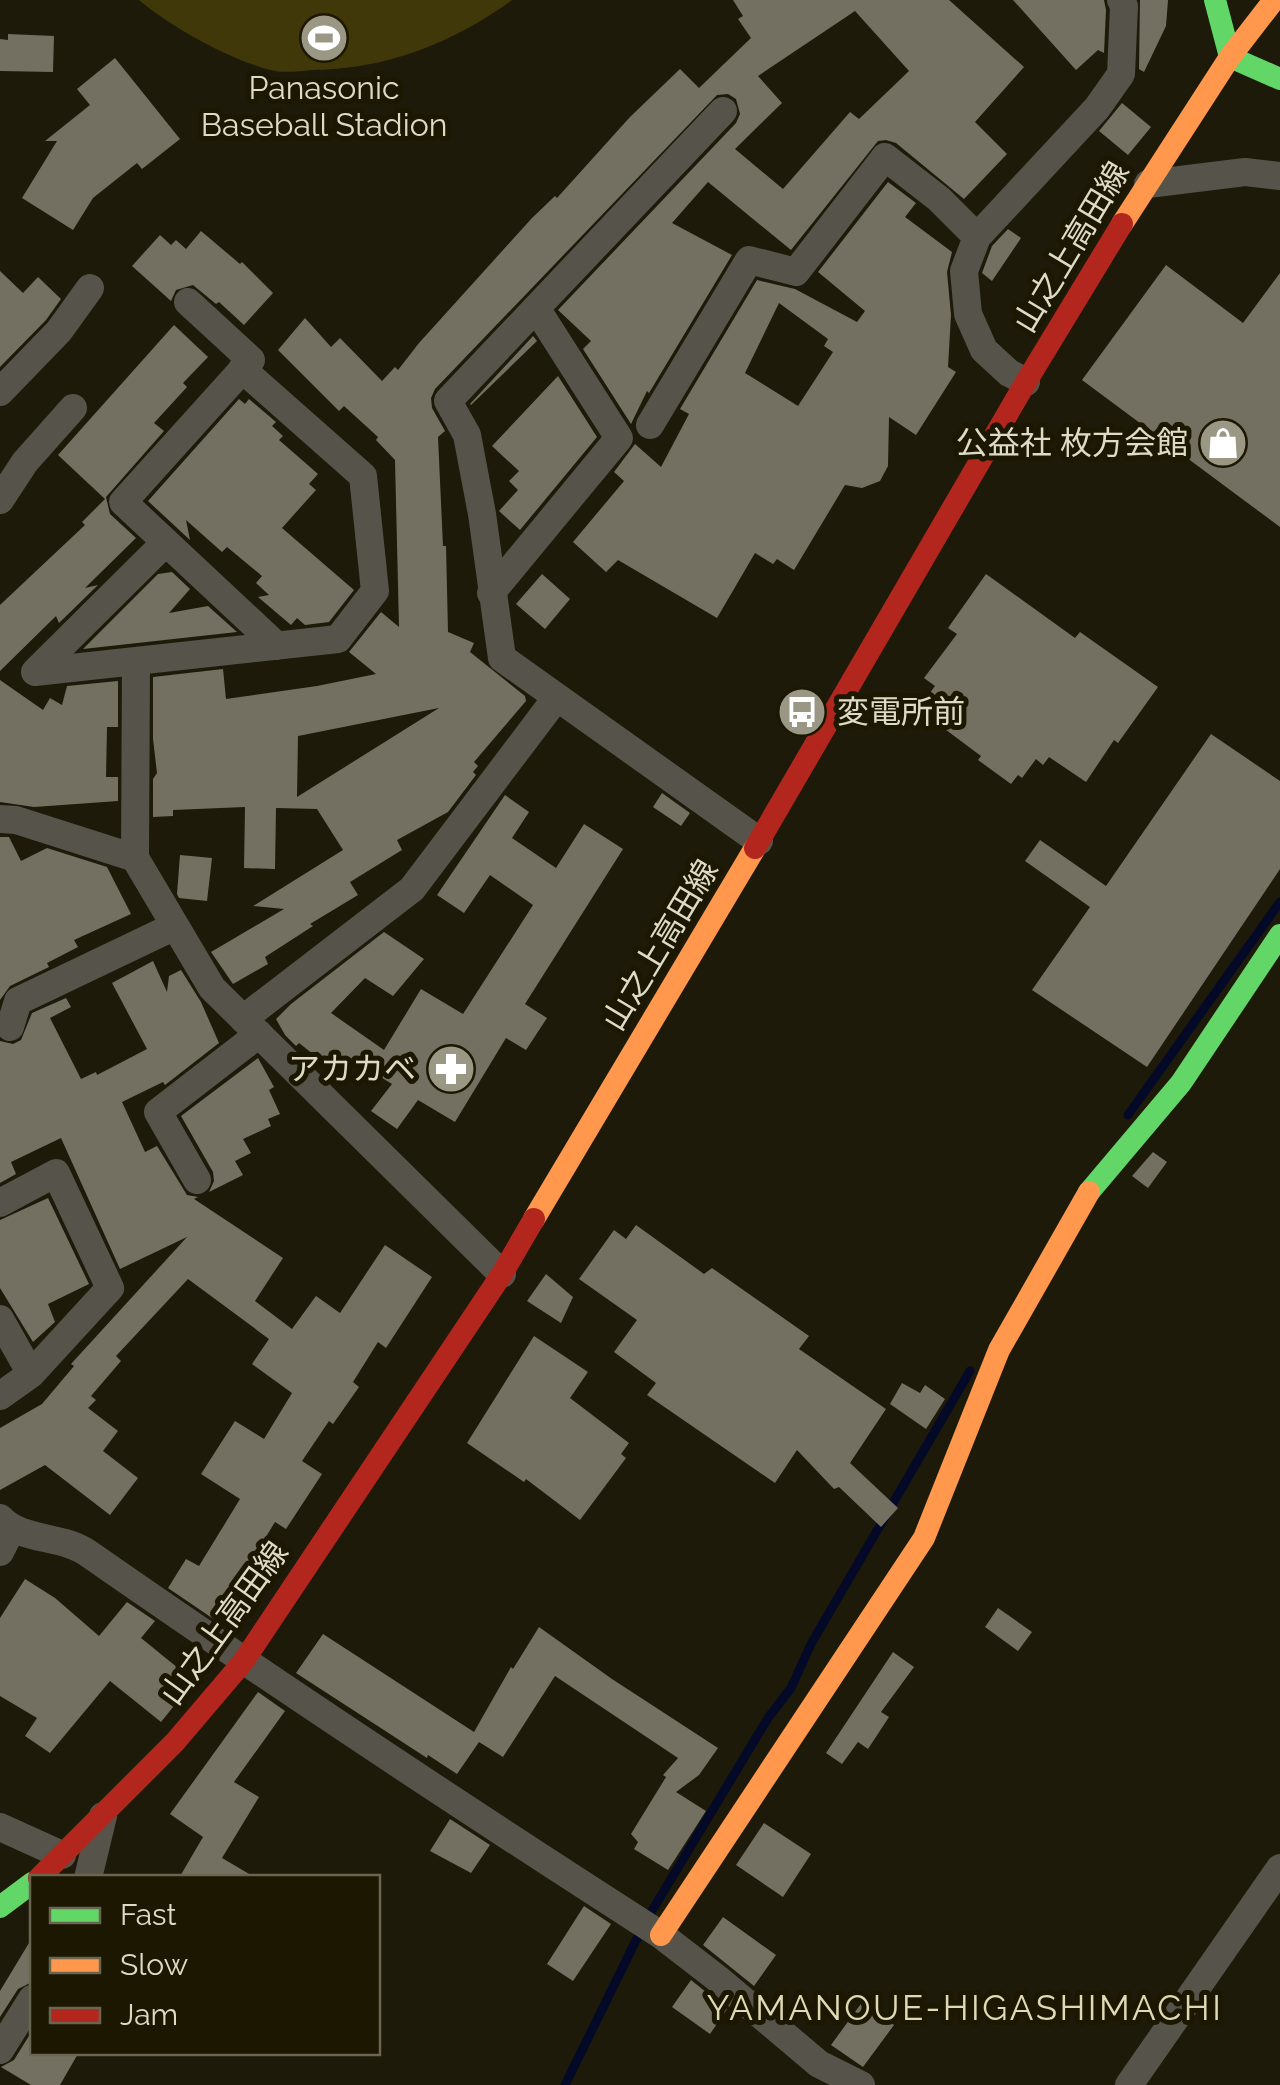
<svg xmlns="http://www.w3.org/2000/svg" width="1280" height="2085" font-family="Raleway,'Noto Sans JP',sans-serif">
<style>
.green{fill:#403809}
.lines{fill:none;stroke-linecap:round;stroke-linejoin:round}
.stream{stroke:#040928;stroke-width:9}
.building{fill:#737062;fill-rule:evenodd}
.street{stroke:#56544a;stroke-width:28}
.fast{stroke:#63d668;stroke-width:22}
.slow{stroke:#ff974d;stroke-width:22}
.jam{stroke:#b3261e;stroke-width:22}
.labels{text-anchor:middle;stroke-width:10;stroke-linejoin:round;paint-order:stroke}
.poi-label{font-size:32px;fill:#dddac8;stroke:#1c1700;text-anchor:end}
.street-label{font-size:32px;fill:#dddac8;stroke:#1c1700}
.neighbourhood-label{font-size:35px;letter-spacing:2.5px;fill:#dfd9b5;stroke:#1c1700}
</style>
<rect width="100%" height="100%" fill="#1d1a09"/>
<path class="green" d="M139 0H512C453 43 387 69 313 70 301 71 286 73 275 71 233 62 171 27 139 0Z"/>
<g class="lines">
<path class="stream" d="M1128 1115 1280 902
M565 2085 644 1924 768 1718 791 1688 811 1644 970 1371"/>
</g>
<path class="building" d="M733 0H949L1024 67 975 122 1007 154 964 199 896 143 886 140 878 141 791 250 708 182 672 223 732 255 649 393 647 391 631 424 583 349 591 341 558 310 736 123 740 114 736 99 728 94 717 95 435 389 431 398 432 408 445 431 438 437 443 546H446L448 632 474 643 470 652 525 696 526 701 474 762 478 766 473 772 476 775 448 812 397 840 402 850 350 882 358 895 310 924 313 926 265 957 268 964 233 984 211 952 284 909 253 906 343 850 317 809 276 808 275 869 244 868 245 807 173 810V816L153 817V779L157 773 153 739V677L223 669 226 699 317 686 376 674 349 652 381 612 399 627 395 460 376 440 378 437 344 406 339 411 278 350 305 318 331 347 340 338 382 381 395 367 398 370 419 343 532 218 555 196 557 198 630 117 680 69 699 88 751 38 738 19 743 16ZM855 11 909 71 859 119 850 112 783 189 735 149 782 103 758 76ZM439 708 297 797 298 736Z
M1013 0H1104L1106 10 1104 53 1098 50 1076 70Z
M1140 0H1168L1166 26 1144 72 1139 69Z
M8 34 54 36 53 72 0 71V39L8 40Z
M115 58 180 139 142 169 137 163 93 198 73 230 22 198 57 141H45L90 105 77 89Z
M1122 103 1151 127 1128 155 1099 131Z
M888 182 916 203 905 217 952 252 947 272 951 315 948 367 956 372 916 435 889 417 888 466 880 481 862 488 845 485 794 570 777 559 773 564 755 553 717 618 618 560 606 572 573 542 624 481 614 472 635 444 661 467 689 414 680 409 757 280 795 289 857 322 865 311 818 272ZM779 303 828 339 824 346 833 352 798 406 745 373Z
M1008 229 1021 238 992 281 982 273 992 246Z
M201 231 240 264 242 262 273 293 244 325 219 302 216 304 193 285 176 290 171 301 132 266 160 235 171 245 176 240 186 249Z
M1166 265 1243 323 1280 273V527L1082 380Z
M0 271 23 293 38 277 61 299 46 320 0 367Z
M174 325 208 357 183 383 187 387 154 423 164 431 106 497 110 514 136 538 85 588 98 585 59 623 56 616 0 671V605L85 525 82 522 105 499 58 455Z
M533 336 537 341 471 405 470 404Z
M558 376 597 437 520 530 499 511 518 490 509 481 519 471 492 446Z
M239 399 245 404 249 399 276 422 272 426 283 436 279 440 318 474 309 484 316 490 282 528 354 590 329 622 305 625 297 618 291 625 258 597 269 595 256 583 262 576 227 547 222 552 186 520 190 540 148 501Z
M172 572 190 589 169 613 208 606 237 632 83 649 158 574Z
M542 574 570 599 545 629 516 604Z
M986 574 1075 638 1080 632 1158 687 1118 743 1114 740 1086 782 1049 757 1043 765 1036 759 1022 778 1018 775 1011 784 978 760 981 756 918 709 935 686 924 678 957 634 948 628Z
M0 680 43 710 50 698 62 705 67 686 118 681V727H107L106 777H118V801L34 807 0 802Z
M1211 734 1280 781V869L1147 1067 1032 990 1090 907 1025 861 1040 840 1106 886Z
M662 793 690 813 681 826 653 807Z
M505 795 529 812 512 838 556 868 584 824 623 849 525 1004 547 1018 526 1050 506 1038 455 1122 418 1100 397 1129 371 1111 392 1084 349 1058 337 1073 299 1043 296 1046 285 1035 276 1019 291 1004 384 932 424 959 393 996 365 978 331 1013 384 1050 421 989 463 1014 533 905 490 875 464 913 437 895Z
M0 837H9L21 861 47 848 107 867 131 914 74 940 78 947 47 963 49 967 10 986 0 1000Z
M180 855 212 858 207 901 179 898 177 894Z
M153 961 167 992 169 976 181 970 201 1002 219 1043 165 1085 163 1082 122 1102 145 1152 157 1146 187 1195 198 1197 194 1199 283 1258 255 1301 292 1329 316 1296 340 1313 385 1245 432 1277 386 1348 378 1342 353 1382 359 1387 333 1424 329 1421 302 1461 322 1474 286 1529 275 1522 215 1620 168 1588 186 1559 199 1566 240 1499 201 1474 235 1421 264 1439 292 1393 252 1364 269 1339 188 1279 116 1356 121 1361 91 1396 96 1400 88 1408 118 1431 103 1451 138 1478 110 1515 45 1465 0 1490V1428L42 1404 74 1366 71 1364 187 1237 120 1269 61 1138 11 1162 16 1174 0 1183V1041L13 1044 21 1040 32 1013 66 998 71 1007 50 1018 81 1079 96 1072 97 1075 147 1049 112 983Z
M258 1058 274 1087 269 1090 280 1114 268 1119 271 1126 243 1139 251 1153 235 1161 243 1175 209 1192 214 1181 213 1172 181 1116Z
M1153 1152 1167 1162 1148 1188 1132 1176Z
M48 1198 89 1284 48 1304 55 1322 33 1342 0 1288V1220Z
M636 1225 704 1274 712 1268 809 1336 799 1349 886 1409 850 1463 898 1508 881 1527 839 1487 834 1489 797 1450 775 1483 647 1395 656 1383 614 1352 637 1320 579 1279 614 1230 626 1239Z
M546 1274 573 1297 561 1323 527 1301Z
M534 1336 588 1372 570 1398 629 1443 621 1454 626 1458 580 1520 526 1479 524 1482 467 1443Z
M902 1383 920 1393 925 1385 945 1399 926 1429 890 1404Z
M25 1579 55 1598 99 1636 127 1602 155 1621 141 1638 194 1681 161 1722 110 1681 50 1753 25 1736 37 1718 0 1696V1618Z
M998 1608 1032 1632 1018 1651 985 1627Z
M539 1627 612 1679 718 1748 699 1775 676 1792 706 1811 668 1870 634 1849 638 1842 631 1834 666 1777 663 1775 678 1758 555 1676 503 1757 479 1742 457 1774 428 1755 427 1758 296 1673 323 1634 474 1732 511 1667 513 1669Z
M893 1652 914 1667 881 1712 889 1717 868 1749 858 1742 842 1764 826 1753Z
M258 1692 285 1711 234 1782 259 1797 222 1858 256 1878H179L203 1837 170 1814Z
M450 1819 490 1845 471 1873 430 1851Z
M764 1823 811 1854 783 1897 736 1865Z
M584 1906 611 1924 573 1981 547 1964Z
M723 1917 776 1955 754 1986 703 1945Z
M32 1938V1982L18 1989 0 2017V1991Z
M691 1980 727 2009 710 2034 672 2007Z
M863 2001 894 2025 863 2067 831 2045Z
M32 2031V2052H79L60 2085H31L1 2067 14 2060Z"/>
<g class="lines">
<path class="street" d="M723 111 448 401 467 435 482 514 502 658 759 841
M1148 184 1245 172 1280 176
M188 302 251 360 123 502 277 646
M1026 382 1009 373 984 350 968 314 964 271 977 237 1097 108 1121 74 1124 6 1121 0
M0 392 59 331 90 288
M650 425 749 260 796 272 885 157 939 199 977 237
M0 500 25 462 73 408
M166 542 35 672 338 639 375 591 363 476 242 369
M491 593 619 438 536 308
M0 819 16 820 135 858 212 988 502 1274
M135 858 136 661
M243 1019 412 889 557 697
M10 1027 18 1001 175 926
M197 1180 158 1112 259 1034
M0 1203 56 1173 110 1288 31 1374 0 1396
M0 1319 31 1374
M0 1518C22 1542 61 1534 89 1554 277 1685 468 1811 661 1935L718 1979 819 2064 861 2085
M0 1552 11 1530
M0 1827 62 1855
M88 1878 103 1816
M0 2050 32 1999
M1129 2085 1280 1868"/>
<path class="fast" d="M1215 0 1230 57 1280 79
M1089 1192 1181 1083 1280 935
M0 1907 32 1883"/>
<path class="slow" d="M1122 224 1230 57 1274 0
M534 1219 755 848
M661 1935 924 1538 999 1350 1089 1192"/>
<path class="jam" d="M755 848 1026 382 1122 224
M39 1878 175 1742 243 1662 502 1274 534 1219"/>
</g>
<defs>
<g id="stadium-disc" transform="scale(2.5)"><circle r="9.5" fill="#9a9785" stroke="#1c1700"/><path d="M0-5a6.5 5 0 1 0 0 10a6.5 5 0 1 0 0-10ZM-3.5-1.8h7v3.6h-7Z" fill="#fff"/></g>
<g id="shop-disc" transform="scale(2.5)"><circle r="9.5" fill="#9a9785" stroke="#1c1700"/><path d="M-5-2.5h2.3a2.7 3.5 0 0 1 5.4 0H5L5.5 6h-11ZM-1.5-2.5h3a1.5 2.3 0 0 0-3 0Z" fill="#fff"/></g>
<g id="bus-disc" transform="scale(2.5)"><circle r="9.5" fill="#9a9785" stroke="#1c1700"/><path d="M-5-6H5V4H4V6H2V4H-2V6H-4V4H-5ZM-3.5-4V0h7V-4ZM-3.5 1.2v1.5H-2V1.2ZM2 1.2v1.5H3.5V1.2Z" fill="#fff"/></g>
<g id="pharmacy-disc" transform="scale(2.5)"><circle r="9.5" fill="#9a9785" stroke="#1c1700"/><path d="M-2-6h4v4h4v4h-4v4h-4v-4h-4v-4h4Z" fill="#fff"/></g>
</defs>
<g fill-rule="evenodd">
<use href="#stadium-disc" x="324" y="38"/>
<use href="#shop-disc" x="1223" y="443"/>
<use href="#bus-disc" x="802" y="712"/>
<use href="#pharmacy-disc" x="451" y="1069"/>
</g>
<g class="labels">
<g class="poi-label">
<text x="324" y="99" text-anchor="middle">Panasonic<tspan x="324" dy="37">Baseball Stadion</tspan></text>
<text x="1188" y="454">公益社 枚方会館</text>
<text x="837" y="723" text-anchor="start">変電所前</text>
<text x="416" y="1080">アカカベ</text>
</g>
<g class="street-label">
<text transform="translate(1071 247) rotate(-59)" y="11">山之上高田線</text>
<text transform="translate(660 945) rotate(-59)" y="11">山之上高田線</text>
<text transform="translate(224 1623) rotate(-54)" y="11">山之上高田線</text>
</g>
<g class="neighbourhood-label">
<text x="965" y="2020">YAMANOUE-HIGASHIMACHI</text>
</g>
</g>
<rect x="30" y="1875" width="350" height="180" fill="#1c1700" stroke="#696550" stroke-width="2.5"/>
<rect x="50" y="1908" width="50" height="15" fill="#63d668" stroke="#696550" stroke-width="2.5"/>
<text x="120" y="1925" font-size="30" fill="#dddac8">Fast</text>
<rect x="50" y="1958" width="50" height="15" fill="#ff974d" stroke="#696550" stroke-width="2.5"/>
<text x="120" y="1975" font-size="30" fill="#dddac8">Slow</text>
<rect x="50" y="2008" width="50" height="15" fill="#b3261e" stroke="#696550" stroke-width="2.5"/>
<text x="120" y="2025" font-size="30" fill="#dddac8">Jam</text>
</svg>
